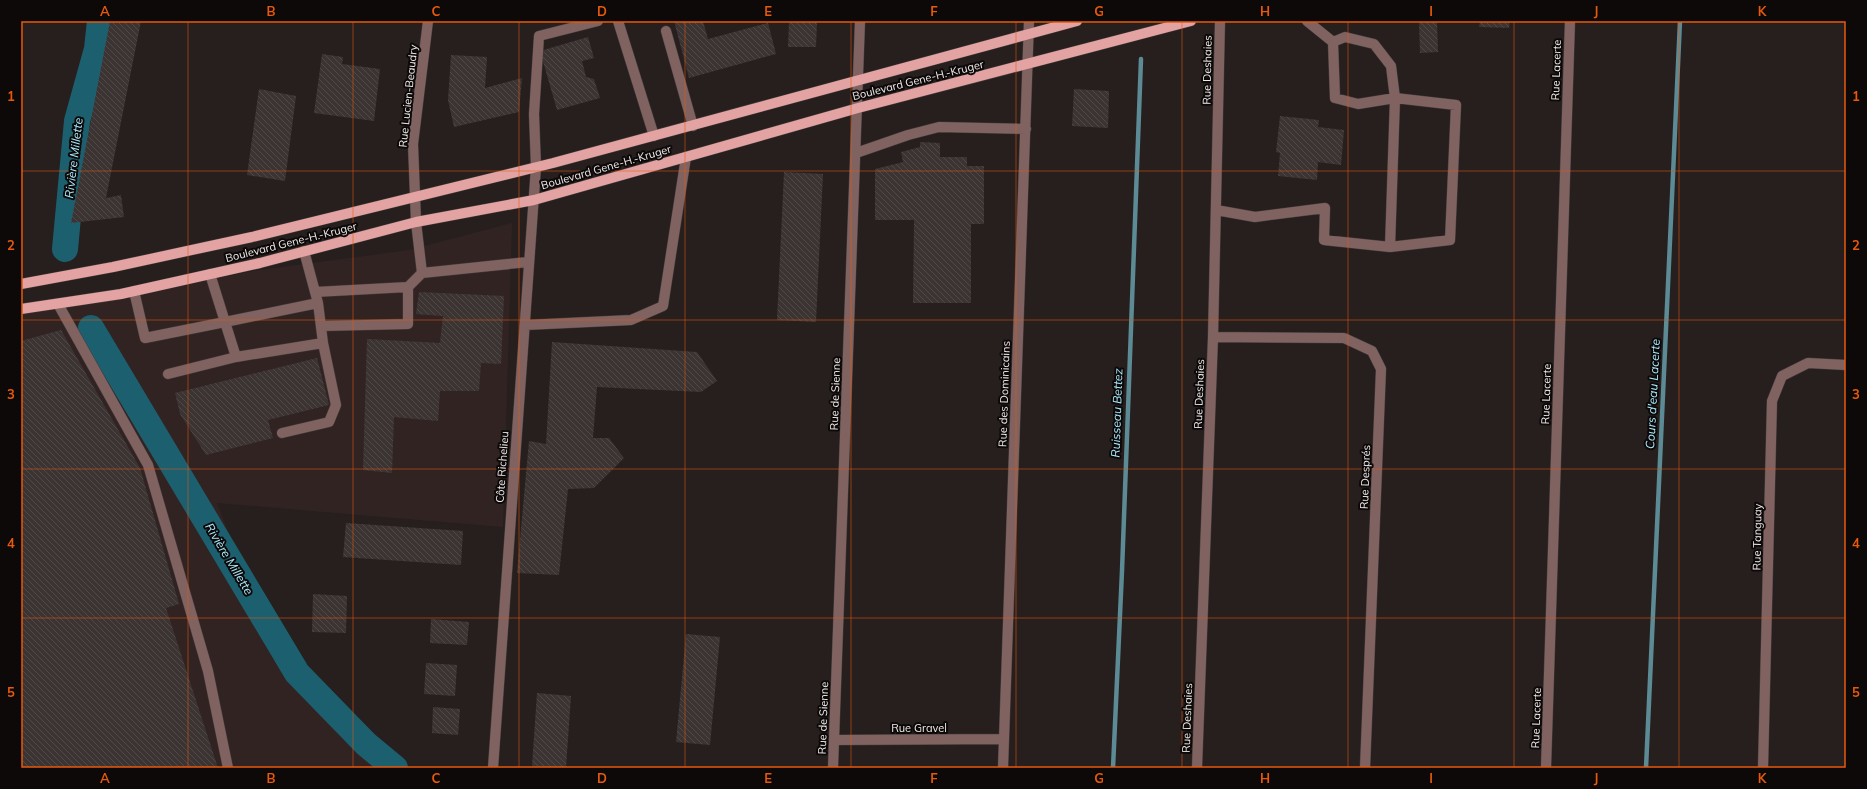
<svg xmlns="http://www.w3.org/2000/svg" width="1867" height="789" font-family="Mulish,sans-serif">
<style>
.built{fill:#322323}
.lines{fill:none;stroke-linecap:round;stroke-linejoin:round}
.stream{stroke:#5c8a95;stroke-width:4.5}
.river{stroke:#1c6070;stroke-width:26}
.building{fill:url(#building-back-hatch)}
.minor-casing{stroke:#423c3b;stroke-width:11}
.major-casing{stroke:#423c3b;stroke-width:11}
.minor{stroke:#806261;stroke-width:10}
.major{stroke:#e2a3a2;stroke-width:10}
.grid{fill:none;stroke:#e8590c;stroke-width:1;stroke-opacity:0.55}
.labels{text-anchor:middle;stroke-width:4;stroke-linejoin:round;paint-order:stroke}
.street-label{font-size:11px;fill:#f1ebeb;stroke:#0d0909}
.water-label{font-size:12px;font-style:italic;fill:#aaecff;stroke:#0d0909}
.neatline{fill:none;stroke:#e8590c;stroke-width:1.5}
.grid-label{font-size:13px;text-anchor:middle;font-weight:bold;fill:#e8590c}
</style>
<defs>
<pattern id="building-back-hatch" width="6" height="6" patternUnits="userSpaceOnUse"><rect width="6" height="6" fill="#3c3433"/><path d="M-1 5l2 2M0 0l6 6M5-1l2 2" fill="none" stroke="#4f4847"/></pattern>
</defs>
<rect width="100%" height="100%" fill="#261f1e"/>
<path class="built" d="M512 223 503 527 217 503 265 627 410 768H21V311L103 301 253 271 409 250Z"/>
<g class="lines">
<path class="stream" d="M1113 768 1122 571 1141 59
M1646 768 1680 21"/>
<path class="river" d="M65 249 77 121 97 49 100 21
M91 328 297 673 366 744 395 768"/>
</g>
<path class="building" d="M110 21H141L106 198 121 195 124 217 71 223Z
M674 21H703L708 39 768 23 776 54 689 78Z
M789 21H817L816 47H788Z
M1419 21H1437L1438 52 1420 53Z
M1480 21H1510L1509 28 1479 27Z
M588 37 594 58 582 61 586 77 594 79 600 98 557 110 540 51Z
M322 54 343 57 342 64 380 69 374 121 314 113Z
M451 55 487 57 485 88 522 78 519 112 454 127 448 100Z
M259 89 296 96 285 181 247 175Z
M1074 89 1109 91 1108 128 1072 126Z
M1280 116 1319 120 1318 127 1344 130 1341 165 1318 162 1317 180 1278 176 1280 153 1276 152Z
M920 142 940 143V157H967V166H984V224H971V303H913L914 220H875V169L903 162 901 152 920 147Z
M784 172 823 174 816 322 777 320Z
M419 292 504 296 501 364 481 363 479 391H440L438 421 394 417 392 473 363 470 367 339 440 343 443 316 416 314Z
M61 330 140 468 179 604 166 608 218 768H21V341Z
M552 342 697 352 717 381 701 392 597 387 593 438H609L624 458 594 488 568 489 559 575 517 573 529 441 546 444Z
M317 358 329 405 268 420 273 438 206 455 180 414 175 393Z
M346 523 463 531 461 565 343 557Z
M313 594 347 596 346 633 312 632Z
M431 619 469 622 467 645 430 643Z
M686 634 720 637 710 745 676 742Z
M426 663 457 665 455 696 424 694Z
M537 693 571 696 566 768 532 766Z
M433 707 460 709 458 735 432 733Z"/>
<g class="lines">
<g class="minor-casing">
<path id="minor" d="M618 21 654 136
M666 31 693 126
M1333 42 1345 37 1374 44 1391 66 1395 98 1390 247
M856 153 908 135 939 127 1026 129
M1216 210 1255 217 1325 208 1324 240 1390 247 1450 240 1456 105 1395 98 1358 104 1335 98 1333 42 1307 21
M422 273 416 222 413 144 428 21
M408 287 422 273 528 262
M134 291 145 338 225 322 210 274
M315 292 408 287V324L322 326
M58 304 148 465 208 671 228 768
M525 325 631 320 663 306 686 157
M1213 337 1344 338 1372 351 1381 369 1365 768
M236 357 323 343 318 303 304 251
M168 374 236 357 225 322 318 303
M282 433 329 422 336 405 323 343
M834 740 1004 739
M493 768 536 167 534 114 539 36 598 21
M833 768 860 21
M1003 768 1029 21
M1197 768 1213 337 1220 21
M1546 768 1570 21
M1763 768 1772 401 1782 376 1808 363 1846 365"/>
</g>
<g class="major-casing">
<path id="major" d="M21 284 113 267 252 237 553 163 1077 21
M21 309 121 294 260 263 416 222 534 200 858 108 1191 21"/>
</g>
<use href="#minor" class="minor"/>
<use href="#major" class="major"/>
</g>
<path class="grid" d="M188 21V768M353 21V768M519 21V768M685 21V768M851 21V768M1016 21V768M1182 21V768M1348 21V768M1514 21V768M1679 21V768M21 171H1846M21 320H1846M21 469H1846M21 618H1846"/>
<g class="labels">
<g class="street-label">
<text transform="translate(1207 70) rotate(-89)" y="4">Rue Deshaies</text>
<text transform="translate(1556 70) rotate(-88)" y="4">Rue Lacerte</text>
<text transform="translate(918 80) rotate(-14)" y="4">Boulevard Gene-H.-Kruger</text>
<text transform="translate(408 96) rotate(-84)" y="4">Rue Lucien-Beaudry</text>
<text transform="translate(606 167) rotate(-16)" y="4">Boulevard Gene-H.-Kruger</text>
<text transform="translate(291 242) rotate(-14)" y="4">Boulevard Gene-H.-Kruger</text>
<text transform="translate(835 394) rotate(-88)" y="4">Rue de Sienne</text>
<text transform="translate(1004 394) rotate(-88)" y="4">Rue des Dominicains</text>
<text transform="translate(1199 394) rotate(-88)" y="4">Rue Deshaies</text>
<text transform="translate(1546 394) rotate(-88)" y="4">Rue Lacerte</text>
<text transform="translate(502 467) rotate(-86)" y="4">Côte Richelieu</text>
<text transform="translate(1365 477) rotate(-88)" y="4">Rue Després</text>
<text transform="translate(1757 537) rotate(-89)" y="4">Rue Tanguay</text>
<text transform="translate(823 718) rotate(-88)" y="4">Rue de Sienne</text>
<text transform="translate(1187 718) rotate(-88)" y="4">Rue Deshaies</text>
<text transform="translate(1536 718) rotate(-88)" y="4">Rue Lacerte</text>
<text x="919" y="732">Rue Gravel</text>
</g>
<g class="water-label">
<text transform="translate(74 158) rotate(-83)" y="4">Rivière Millette</text>
<text transform="translate(1653 394) rotate(-87)" y="4">Cours d'eau Lacerte</text>
<text transform="translate(1117 413) rotate(-88)" y="4">Ruisseau Bettez</text>
<text transform="translate(229 559) rotate(59)" y="4">Rivière Millette</text>
</g>
</g>
<rect width="1867" height="789" fill="none" stroke="#0d0909" stroke-width="44"/>
<rect x="22" y="22" width="1823" height="745" class="neatline"/>
<g class="grid-label">
<text x="105" y="16">A</text>
<text x="271" y="16">B</text>
<text x="436" y="16">C</text>
<text x="602" y="16">D</text>
<text x="768" y="16">E</text>
<text x="934" y="16">F</text>
<text x="1099" y="16">G</text>
<text x="1265" y="16">H</text>
<text x="1431" y="16">I</text>
<text x="1596" y="16">J</text>
<text x="1762" y="16">K</text>
<text x="11" y="101">1</text>
<text x="1856" y="101">1</text>
<text x="11" y="250">2</text>
<text x="1856" y="250">2</text>
<text x="11" y="399">3</text>
<text x="1856" y="399">3</text>
<text x="11" y="548">4</text>
<text x="1856" y="548">4</text>
<text x="11" y="697">5</text>
<text x="1856" y="697">5</text>
<text x="105" y="783">A</text>
<text x="271" y="783">B</text>
<text x="436" y="783">C</text>
<text x="602" y="783">D</text>
<text x="768" y="783">E</text>
<text x="934" y="783">F</text>
<text x="1099" y="783">G</text>
<text x="1265" y="783">H</text>
<text x="1431" y="783">I</text>
<text x="1596" y="783">J</text>
<text x="1762" y="783">K</text>
</g>
</svg>
